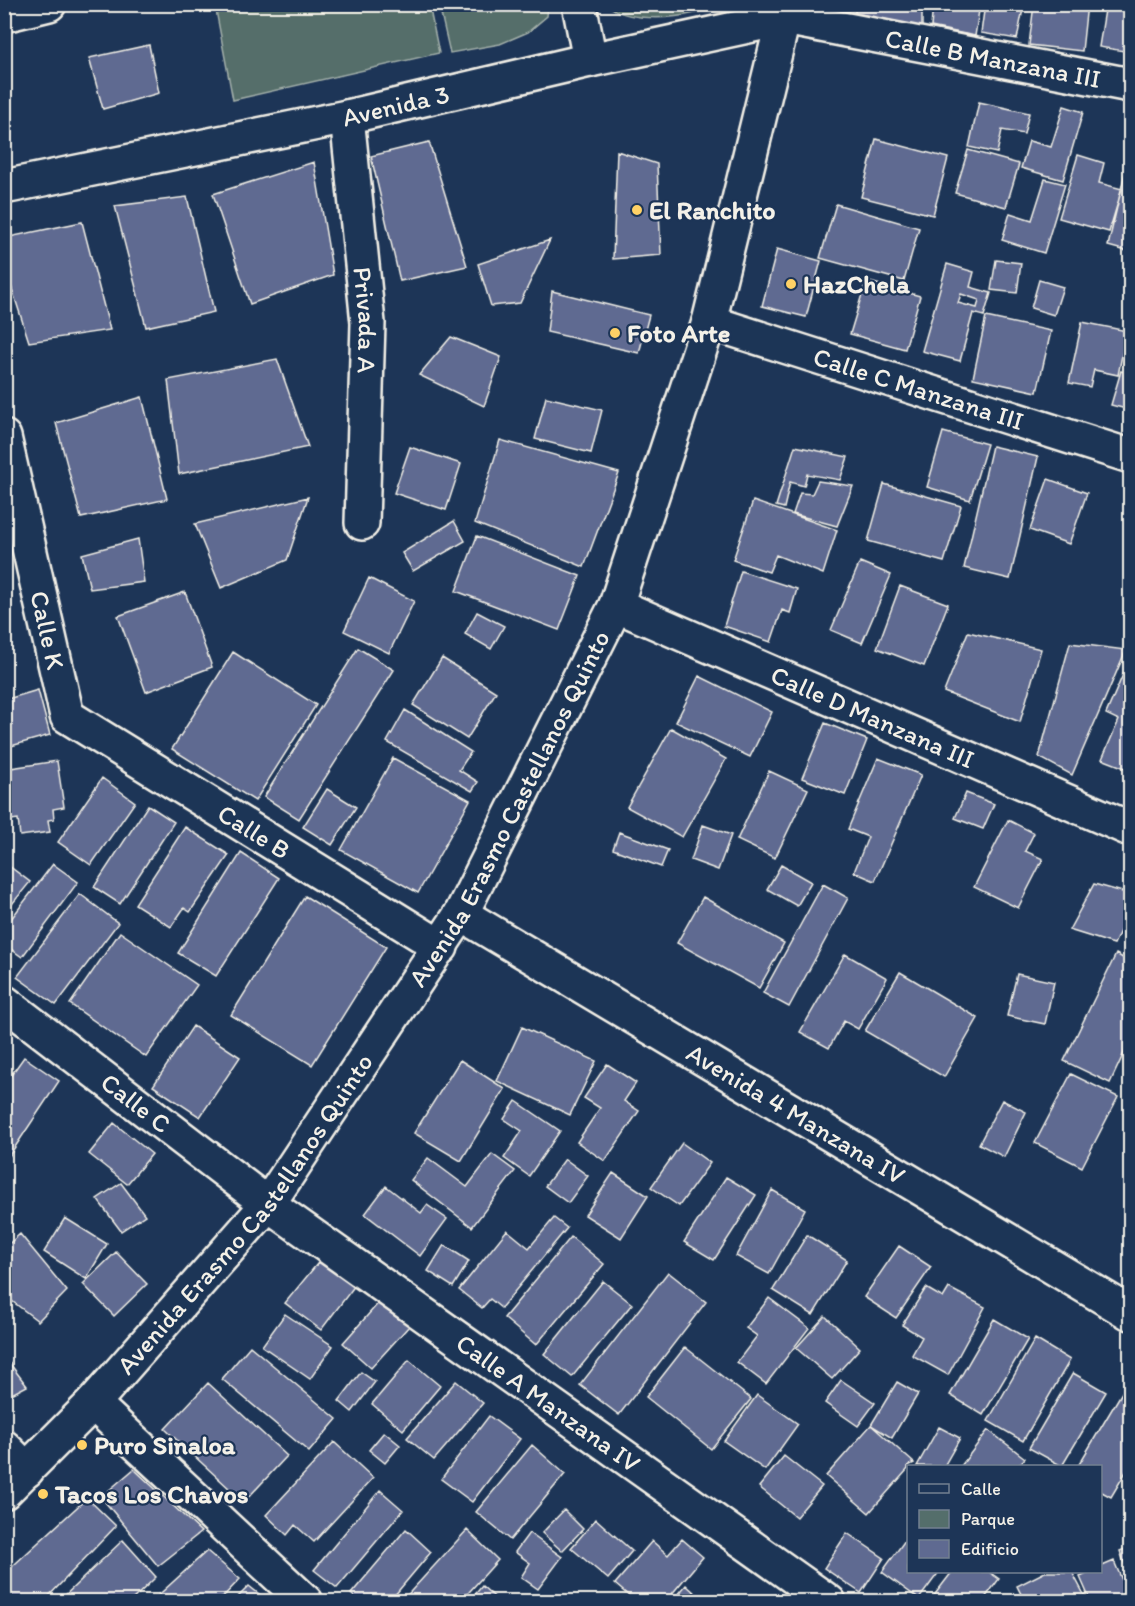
<svg xmlns="http://www.w3.org/2000/svg" width="1135" height="1606" font-family="Itim,sans-serif">
<style>
.green{fill:#546e6b;stroke:#a4b0aa;stroke-width:1.5}
.building{fill:#5f6a91;stroke:#f4f1e8;stroke-width:1.5;fill-rule:evenodd}
.lines{fill:none;stroke-linecap:round;stroke-linejoin:round}
.minor-casing{stroke:#f4f1e8;stroke-width:38}
.tertiary-casing{stroke:#f4f1e8;stroke-width:38}
.minor{stroke:#1d3557;stroke-width:33}
.tertiary{stroke:#1d3557;stroke-width:33}
.poi-dot{fill:#ffd166;stroke:#1d3557;stroke-width:2}
.labels{text-anchor:middle;stroke-width:4.5;stroke-linejoin:round;paint-order:stroke}
.street-label{font-size:26px;fill:#f4f1e8;stroke:#1d3557}
.poi-label{font-size:26px;font-weight:bold;fill:#f4f1e8;stroke:#1d3557;text-anchor:start}
</style>
<rect width="100%" height="100%" fill="#1d3557"/>
<filter id="ink" filterUnits="userSpaceOnUse"><feTurbulence type="fractalNoise" baseFrequency=".0167" numOctaves="2"/><feDisplacementMap in="SourceGraphic" scale="12" xChannelSelector="R" yChannelSelector="G"/><feConvolveMatrix kernelMatrix="1 2 1 2 8 2 1 2 1" color-interpolation-filters="sRGB"/></filter>
<g filter="url(#ink)">
<path class="green" d="M215 5H429L439 53 233 100Z
M439 5V4L548 5 547 16 528 32 500 44 450 53Z
M608 5H717C710 7 702 11 695 13 671 19 626 22 608 5Z"/>
<path class="building" d="M855 4H922V27L855 13Z
M933 4H980L975 36 931 27Z
M985 4H1024L1017 39 981 33Z
M1034 4H1087L1082 51 1029 45Z
M1106 4H1130L1124 51 1099 47Z
M149 45 159 93 103 109 89 58Z
M979 102 1029 113 1024 134 1002 130 997 153 969 147Z
M1064 106 1083 112 1063 180 1021 168 1029 141 1051 147Z
M876 139 948 158 933 215 861 197Z
M429 142 467 266 400 281 371 156Z
M968 150 1019 164 1006 207 955 193Z
M617 151 657 164 661 255 613 259Z
M1130 151V252L1108 246Z
M1078 155 1104 163 1099 183 1122 189 1109 232 1059 218Z
M314 162 333 275 250 304 213 194Z
M1045 179 1065 184 1044 253 1002 240 1010 213 1032 220Z
M187 197 214 312 146 327 115 206Z
M836 204 919 228 904 281 820 258Z
M82 222 110 330 29 342 4 264V238Z
M550 240 520 303 491 306 478 264Z
M777 249 821 261 806 317 762 306Z
M996 260 1021 263 1017 293 991 290Z
M947 264 974 272 970 287 991 293 984 316 973 313 960 361 922 351ZM961 294 979 300 977 308 958 303Z
M1039 280 1063 287 1054 315 1031 308Z
M866 281 920 296 905 349 850 334Z
M552 291 649 315 639 353 547 332Z
M986 317 1051 331 1037 392 973 378Z
M1082 322 1127 331 1118 375 1094 370 1090 387 1069 383Z
M451 337 501 357 484 406 419 375Z
M277 359 308 447 179 474 168 380Z
M1121 371 1130 373V410L1111 405Z
M142 397 167 499 81 518 56 423Z
M546 397 602 410 591 453 535 439Z
M943 432 987 444 970 500 927 487Z
M500 440 619 473 584 567 475 523Z
M795 446 848 457 840 480 807 474 804 486 790 482 784 508 776 506Z
M992 446 1038 457 1010 579 964 568Z
M410 447 461 464 446 510 394 493Z
M1048 479 1087 493 1069 544 1030 530Z
M818 481 853 486 837 526 793 514 800 493 812 494Z
M884 484 961 506 944 562 868 541Z
M308 497 287 560 221 588 195 524Z
M753 501 837 530 823 574 776 555 769 572 733 560Z
M454 521 465 541 413 571 402 553Z
M477 536 580 576 559 630 456 591Z
M138 539 144 582 90 589 82 554Z
M860 562 891 575 862 643 831 630Z
M741 571 797 589 790 613 782 610 771 642 724 626Z
M369 578 414 601 389 653 344 631Z
M900 586 948 604 924 666 877 648Z
M185 592 212 667 146 692 118 616Z
M477 612 504 626 491 649 465 634Z
M968 632 1041 649 1020 722 944 692Z
M1070 643 1126 650 1072 775 1039 757Z
M358 648 394 670 299 819 264 797Z
M233 652 316 705 255 801 172 749Z
M442 658 496 692 467 739 413 705Z
M1125 670 1130 672V770L1102 759 1119 720 1106 714Z
M699 676 772 712 750 757 676 722Z
M38 690 50 735 4 748V700Z
M405 710 471 752 459 770 478 782 472 791 387 742Z
M825 723 867 740 845 795 802 778Z
M671 728 726 759 682 837 627 807Z
M393 758 470 800 418 893 341 850Z
M878 758 921 775 875 881 854 872 868 837 848 829Z
M57 761 64 807 53 809 54 819 48 820 50 832 20 836 18 819 4 821V769Z
M769 771 808 789 775 858 737 840Z
M102 778 135 802 91 865 58 842Z
M327 789 356 807 332 845 303 827Z
M966 793 994 804 983 829 955 818Z
M148 805 174 822 120 904 94 887Z
M1008 820 1034 833 1025 851 1043 859 1018 908 974 887Z
M703 825 731 835 718 870 691 860Z
M185 827 229 855 190 912 184 908 171 927 135 904Z
M619 832 668 850 661 867 613 849Z
M241 853 279 878 216 976 178 953Z
M53 864 78 882 22 957 4 944V928Z
M781 865 811 882 797 906 767 889Z
M9 866 30 882 4 914V871Z
M823 884 848 898 789 1007 763 993Z
M1094 884 1130 894V910L1114 944 1069 930Z
M80 894 118 923 56 1005 17 977Z
M305 896 386 947 312 1065 231 1015Z
M703 897 784 943 759 988 677 943Z
M120 932 197 985 146 1057 70 1004Z
M845 954 887 978 858 1029 844 1021 829 1048 800 1032Z
M1116 954 1130 962V1040L1110 1083 1064 1061Z
M900 972 978 1018 944 1077 865 1031Z
M1017 974 1054 982 1045 1024 1007 1016Z
M193 1026 240 1057 200 1117 153 1086Z
M522 1027 596 1061 570 1115 497 1081Z
M24 1057 59 1081 9 1156 4 1154V1085Z
M460 1060 505 1089 461 1161 414 1133Z
M607 1064 636 1083 624 1101 639 1111 605 1161 577 1142 600 1108 584 1098Z
M1071 1074 1118 1097 1082 1167 1035 1143Z
M1002 1100 1026 1112 1004 1157 979 1144Z
M516 1101 560 1131 529 1176 504 1158 522 1131 504 1119Z
M114 1123 152 1154 127 1184 89 1154Z
M682 1143 710 1163 679 1206 651 1187Z
M492 1154 515 1171 472 1227 411 1180 428 1158 467 1187Z
M565 1159 588 1176 568 1203 545 1186Z
M613 1173 648 1196 621 1238 585 1215Z
M726 1177 756 1195 714 1260 684 1242Z
M121 1183 145 1215 121 1231 97 1199Z
M386 1186 421 1213 427 1205 447 1219 420 1256 365 1214Z
M772 1190 805 1209 769 1274 736 1256Z
M65 1218 107 1244 86 1279 44 1252Z
M554 1218 567 1228 501 1308 490 1299 482 1308 459 1290 507 1230 529 1248Z
M20 1234 67 1291 38 1321 4 1295V1248Z
M807 1235 847 1260 813 1315 773 1290Z
M571 1237 604 1264 536 1345 504 1318Z
M444 1245 469 1261 453 1287 428 1271Z
M899 1246 931 1267 896 1318 864 1297Z
M116 1252 147 1284 114 1316 83 1284Z
M322 1258 356 1284 321 1330 285 1303Z
M668 1272 706 1302 619 1415 580 1385Z
M603 1281 632 1304 572 1377 544 1354Z
M926 1288 943 1298 949 1288 985 1307 948 1375 912 1355 922 1337 902 1325Z
M769 1298 809 1328 766 1384 737 1362 757 1336 746 1328Z
M382 1299 410 1325 371 1368 343 1343Z
M285 1314 333 1346 310 1379 262 1346Z
M825 1316 860 1348 832 1379 796 1348Z
M994 1319 1028 1339 983 1415 950 1395Z
M1035 1339 1070 1360 1023 1441 988 1421Z
M250 1346 337 1419 309 1452 222 1379Z
M685 1347 751 1399 711 1449 646 1397Z
M4 1356 27 1386 4 1398Z
M409 1360 440 1386 403 1430 372 1404Z
M361 1372 375 1382 352 1412 339 1401Z
M1073 1373 1106 1392 1062 1466 1029 1448Z
M841 1380 875 1403 858 1426 825 1403Z
M456 1381 483 1403 434 1460 407 1438Z
M897 1382 918 1394 892 1438 871 1425Z
M208 1383 287 1456 244 1502 165 1429Z
M1127 1384 1130 1385V1465L1111 1497 1100 1491V1466H1078Z
M757 1395 798 1424 765 1470 724 1441Z
M489 1416 520 1439 472 1502 441 1479Z
M871 1425 914 1463 908 1466V1469L869 1513 826 1476Z
M939 1427 960 1438 944 1466H917Z
M988 1430 1025 1458 1018 1466H961Z
M384 1432 400 1445 385 1463 369 1450Z
M334 1442 373 1478 314 1542 295 1525 287 1535 266 1515Z
M532 1445 565 1474 510 1540 476 1512Z
M784 1456 822 1486 796 1517 759 1487Z
M134 1469 201 1532 158 1566 101 1497Z
M380 1490 403 1510 337 1588 314 1570Z
M87 1498 116 1526 43 1602H4V1574Z
M564 1510 583 1529 562 1551 542 1533Z
M596 1519 632 1551 608 1579 571 1548Z
M406 1529 431 1552 389 1602H360L351 1594Z
M467 1530 498 1560 460 1602H401Z
M529 1533 562 1557 538 1589 521 1577 530 1563 515 1552Z
M847 1533 884 1558 861 1593 824 1568Z
M908 1536V1572H939L919 1599 882 1572Z
M682 1539 703 1557 665 1602H636L615 1584 652 1541 668 1555Z
M123 1540 156 1577 130 1602H58Z
M1130 1547V1580L1120 1551Z
M207 1551 240 1579 218 1602H151Z
M1114 1561 1130 1599 1125 1602H1091L1080 1577 1091 1572H1100V1567Z
M952 1572H989L999 1579 982 1602H929Z
M1045 1572H1072L1088 1602H1025L1017 1586Z
M686 1585 705 1602H672Z
M249 1586 269 1602H233Z
M482 1586 500 1602H469Z"/>
<g class="lines">
<g class="minor-casing">
<g id="minor">
<path d="M579 4 590 60"/>
<path d="M4 15 49 4"/>
<path id="s1" d="M347 117 368 323 362 523"/>
<path id="s2" d="M4 187 347 117 590 60 785 18 1130 85"/>
<path id="s3" d="M709 322 1130 456"/>
<path id="s4" d="M4 437 67 716 441 947"/>
<path id="s5" d="M616 605 1130 829"/>
<path id="s6" d="M461 914 1130 1313"/>
<path id="s7" d="M4 1002 268 1204 829 1602"/>
<path d="M93 1403 306 1602"/>
<path d="M4 1447 27 1470"/>
</g>
</g>
<g class="tertiary-casing">
<g id="tertiary">
<path id="s8" d="M4 1492 93 1403 268 1204 461 914 616 605 709 322 787 4"/>
</g>
</g>
<use href="#minor" class="minor"/>
<use href="#tertiary" class="tertiary"/>
</g>
</g>
<g class="poi-dot">
<circle cx="637" cy="210" r="6"/>
<circle cx="791" cy="284" r="6"/>
<circle cx="615" cy="333" r="6"/>
<circle cx="82" cy="1445" r="6"/>
<circle cx="43" cy="1494" r="6"/>
</g>
<g class="labels">
<g class="street-label">
<text dy="9" stroke="none"><textPath href="#s2" startOffset="1011">Calle B Manzana III</textPath></text>
<text dy="9" stroke="none"><textPath href="#s2" startOffset="400">Avenida 3</textPath></text>
<text dy="9" stroke="none"><textPath href="#s1" startOffset="204">Privada A</textPath></text>
<text dy="9" stroke="none"><textPath href="#s3" startOffset="220">Calle C Manzana III</textPath></text>
<text dy="9" stroke="none"><textPath href="#s4" startOffset="198">Calle K</textPath></text>
<text dy="9" stroke="none"><textPath href="#s5" startOffset="280">Calle D Manzana III</textPath></text>
<text dy="9" stroke="none"><textPath href="#s8" startOffset="855">Avenida Erasmo Castellanos Quinto</textPath></text>
<text dy="9" stroke="none"><textPath href="#s4" startOffset="506">Calle B</textPath></text>
<text dy="9" stroke="none"><textPath href="#s7" startOffset="166">Calle C</textPath></text>
<text dy="9" stroke="none"><textPath href="#s6" startOffset="390">Avenida 4 Manzana IV</textPath></text>
<text dy="9" stroke="none"><textPath href="#s8" startOffset="369">Avenida Erasmo Castellanos Quinto</textPath></text>
<text dy="9" stroke="none"><textPath href="#s7" startOffset="676">Calle A Manzana IV</textPath></text>
</g>
<g class="poi-label">
<text x="649" y="219">El Ranchito</text>
<text x="803" y="293">HazChela</text>
<text x="627" y="342">Foto Arte</text>
<text x="94" y="1454">Puro Sinaloa</text>
<text x="55" y="1503">Tacos Los Chavos</text>
</g>
</g>
<rect width="1135" height="1606" fill="none" stroke="#1d3557" stroke-width="24"/>
<rect x="12" y="12" width="1111" height="1582" fill="none" stroke="#f4f1e8" stroke-width="2" filter="url(#ink)"/>
<rect x="907" y="1465" width="195" height="108" fill="#1d3557" stroke="#738091" stroke-width="1.5"/>
<rect x="919" y="1484" width="30" height="9" fill="#1d3557" stroke="#738091" stroke-width="1.5"/>
<text x="961" y="1495" font-size="18" fill="#f4f1e8">Calle</text>
<rect x="919" y="1510" width="30" height="18" fill="#546e6b" stroke="#738091" stroke-width="1.5"/>
<text x="961" y="1525" font-size="18" fill="#f4f1e8">Parque</text>
<rect x="919" y="1540" width="30" height="18" fill="#5f6a91" stroke="#738091" stroke-width="1.5"/>
<text x="961" y="1555" font-size="18" fill="#f4f1e8">Edificio</text>
</svg>
